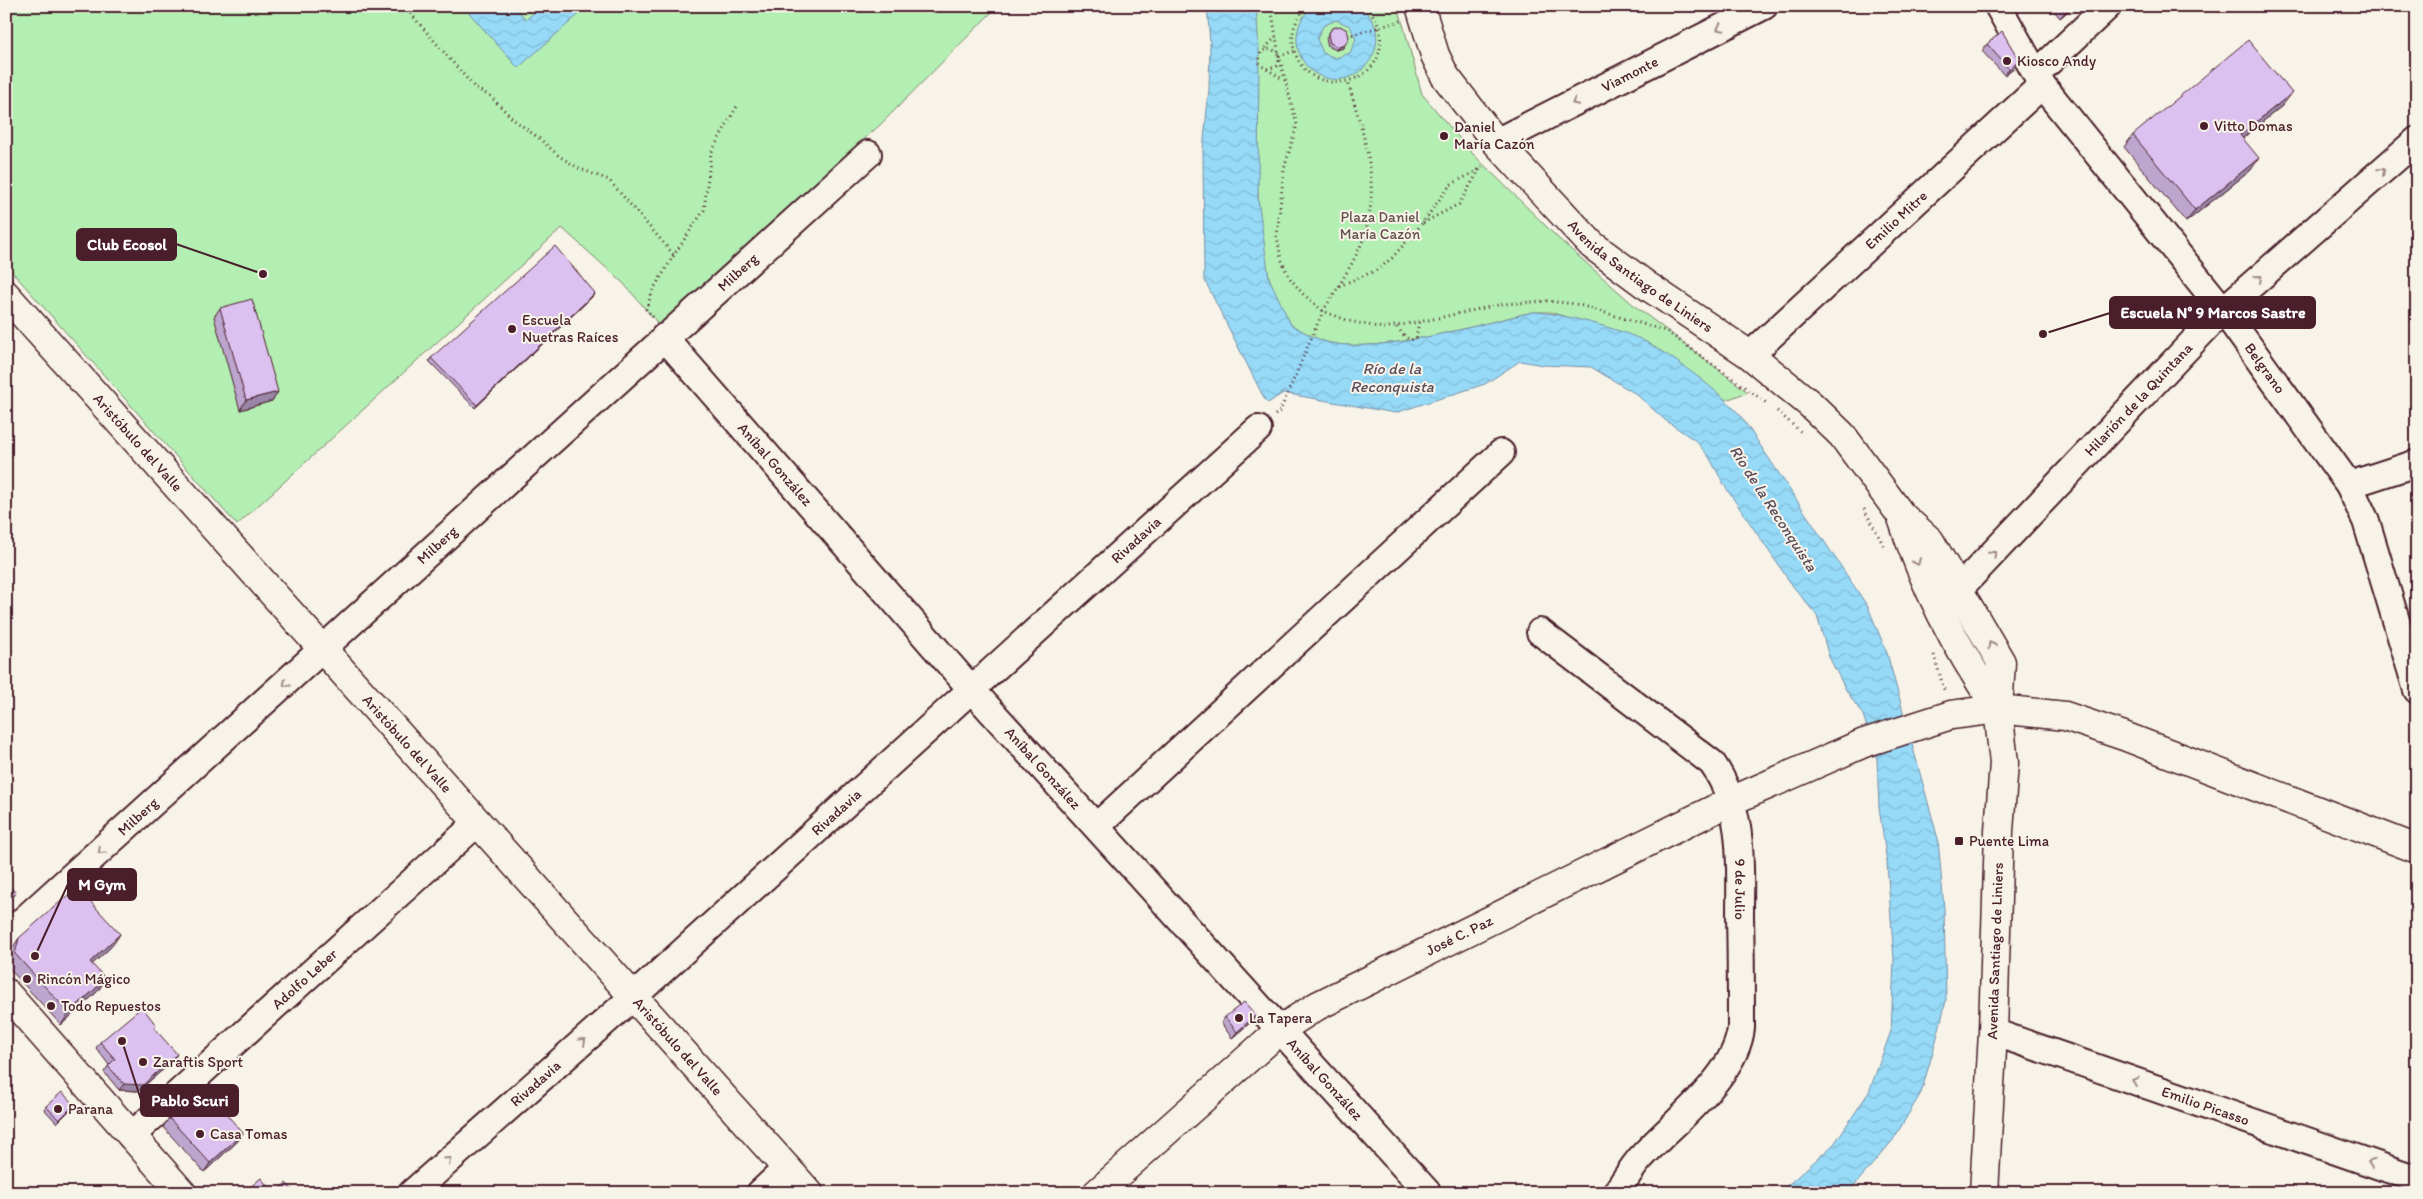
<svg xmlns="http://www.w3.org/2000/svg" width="2423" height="1199" font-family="Itim,sans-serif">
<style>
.green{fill:#b3eeb2;stroke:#7e866e}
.water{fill:url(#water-waves);stroke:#788fa6;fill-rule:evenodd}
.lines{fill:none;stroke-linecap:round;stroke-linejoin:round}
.minor-casing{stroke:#4a1f2b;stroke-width:30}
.tertiary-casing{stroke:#4a1f2b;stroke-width:31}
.secondary-casing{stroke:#4a1f2b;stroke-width:31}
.path{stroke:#4a1f2b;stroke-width:3;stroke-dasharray:1 4;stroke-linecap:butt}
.minor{stroke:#f7f3e8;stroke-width:26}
.tertiary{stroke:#f7f3e8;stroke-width:28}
.secondary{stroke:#f7f3e8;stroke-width:28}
.wall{fill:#bda6ce;stroke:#4a1f2b}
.shaded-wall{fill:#9a87a8;stroke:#4a1f2b}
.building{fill:#dcc1f0;stroke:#4a1f2b}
.oneway{stroke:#a0898a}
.poi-dot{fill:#4a1f2b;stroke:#f7f3e8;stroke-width:2}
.labels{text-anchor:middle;stroke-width:4;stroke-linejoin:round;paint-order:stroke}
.poi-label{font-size:15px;fill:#4a1f2b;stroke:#f7f3e8;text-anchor:start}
.street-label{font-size:15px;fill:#4a1f2b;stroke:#f7f3e8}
.park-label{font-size:15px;fill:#64534d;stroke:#f7f3e8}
.water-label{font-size:16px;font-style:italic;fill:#5d4e5e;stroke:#f7f3e8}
.leader{fill:none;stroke:#4a1f2b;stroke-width:2}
.callout-dot{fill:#4a1f2b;stroke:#f7f3e8;stroke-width:2}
.callout{fill:#4a1f2b;stroke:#4a1f2b;stroke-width:2}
.callout-label{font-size:16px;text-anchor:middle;font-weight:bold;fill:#fff}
</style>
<defs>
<pattern id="water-waves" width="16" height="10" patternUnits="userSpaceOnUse" patternTransform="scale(1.25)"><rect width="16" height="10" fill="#96daf8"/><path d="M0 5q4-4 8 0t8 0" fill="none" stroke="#83bbd5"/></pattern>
</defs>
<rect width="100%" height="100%" fill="#f7f3e8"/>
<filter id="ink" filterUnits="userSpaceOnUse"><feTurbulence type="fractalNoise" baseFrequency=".02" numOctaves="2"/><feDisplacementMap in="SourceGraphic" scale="10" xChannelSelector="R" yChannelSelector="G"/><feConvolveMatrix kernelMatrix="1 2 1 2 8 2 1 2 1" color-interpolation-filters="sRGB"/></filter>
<g filter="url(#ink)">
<path class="green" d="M6 6H998L881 124 659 327 655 320 623 283 562 228 237 525 6 265Z
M1256 6H1398L1422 94 1472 153 1559 239 1636 307 1748 392 1726 400 1646 342 1550 312H1533C1478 324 1384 354 1330 343 1317 340 1303 331 1291 325 1284 310 1273 293 1269 277 1248 190 1262 95 1256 6Z"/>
<path class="water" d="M463 6H514L526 20 541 6H571L578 15 518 68Z
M1207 6H1256L1259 49 1258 199 1269 278 1291 325C1303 331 1317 340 1330 343 1384 354 1478 324 1533 312 1557 312 1625 330 1646 342 1676 359 1717 389 1740 415L1868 607 1887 653 1938 839 1944 908 1946 1001 1936 1041 1921 1093 1893 1140 1848 1193H1779L1834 1144 1869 1092 1891 1031 1894 960 1887 863 1879 807 1877 759 1863 715 1846 690 1829 657 1817 616 1792 585 1726 488 1709 457 1696 441 1665 420 1636 394 1591 367 1543 365 1520 361 1485 384 1395 413 1283 393 1268 403 1265 400 1204 279 1203 150 1209 89 1210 43Z
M1313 6H1360C1402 39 1357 101 1313 72 1304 65 1298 54 1297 43 1296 28 1302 15 1313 6ZM1336 20 1350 26 1356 39 1350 53 1336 58 1323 53 1317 39 1323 26Z"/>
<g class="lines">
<g class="minor-casing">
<g id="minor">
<path id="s1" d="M1998 6 2042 85 2223 310 2349 485 2366 521 2417 690"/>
<path d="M2036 74 2108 6"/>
<path id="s2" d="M1496 142 1764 6"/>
<path id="s3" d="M664 337 972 690 1428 1193"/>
<path id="s4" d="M1750 355 2042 85"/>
<path d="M2349 485 2417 463"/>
<path id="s5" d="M1959 589 2223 310 2417 140"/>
<path id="s6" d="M1540 632 1712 763C1745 811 1740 862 1740 917 1741 954 1741 991 1741 1028 1736 1078 1670 1124 1638 1161 1630 1171 1623 1182 1616 1193"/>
<path d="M1097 826 1501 453"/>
<path id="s7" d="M6 936 868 154"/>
<path id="s8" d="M1993 1032 2417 1179"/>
<path id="s9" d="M131 1136 477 823"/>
<path id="s10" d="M412 1193 633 997 1258 429"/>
<path d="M760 1193 787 1168"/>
</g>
</g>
<g class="tertiary-casing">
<g id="tertiary">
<path id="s11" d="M6 295 809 1193"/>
<path id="s12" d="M1097 1193 1281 1029 1317 1006 1731 801 1864 743 1951 715 1998 709"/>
</g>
</g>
<g class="secondary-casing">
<g id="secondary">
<path id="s13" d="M1420 6 1435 55 1445 76 1496 142 1592 245 1646 285 1750 355 1810 404 1842 435 1901 515 1930 541 2001 662 1998 709 2004 763 1999 831 1993 1032 1984 1193"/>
<path d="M1901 515C1923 584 1957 650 1998 709"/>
<path d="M1998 709 2065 716 2124 736 2417 849"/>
<path d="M6 993 182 1193"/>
</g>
</g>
<path class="path" d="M404 6 475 88 490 96 513 119 540 139 559 156 578 168 609 180 674 255
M1271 6 1279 56 1297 125 1284 169 1277 236 1281 259 1289 277 1303 294 1323 311 1349 321 1383 328 1419 322 1503 304 1547 301 1576 304 1666 331 1768 404
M1308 6C1297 15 1291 31 1293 44 1302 103 1389 89 1380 33 1378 22 1373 13 1365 6
M1347 36 1401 21
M1265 48 1276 37
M1278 54C1273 48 1267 48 1261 52L1259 62 1262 66 1284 80
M1279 56 1294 51
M1267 69 1277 66 1279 60
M1423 223 1459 204 1480 169
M1339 286C1348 270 1358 254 1364 237 1382 181 1363 135 1348 82
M653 317 646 309 653 290 674 255 704 210 711 153 737 106
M1397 327 1405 337 1411 340 1416 338 1419 322
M1777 411 1802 433
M1275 415 1280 411 1323 311 1339 286 1377 270 1392 258 1421 225 1450 185 1480 169 1484 165
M1864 509 1884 546
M1934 655 1945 693"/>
<use href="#minor" class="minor"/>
<use href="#tertiary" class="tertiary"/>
<use href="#secondary" class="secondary"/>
</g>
<path class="wall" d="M2050 6H2074L2060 18Z
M1332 28 1343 48 1336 50 1328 46 1326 38Z
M1987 44 2015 67 2004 75 1982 51Z
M2283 105 2243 138 2251 170 2186 222 2124 147 2133 135Z
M595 293 593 296 475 408 429 361 431 358Z
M220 308 272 401 240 410 214 317Z
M120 934 112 946 92 964 98 991 61 1025 7 966 11 950 19 938Z
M1256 1015 1252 1021 1232 1038 1221 1023 1225 1017Z
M156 1025 154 1028 173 1061 138 1091 119 1090 104 1072 109 1065 96 1048 100 1042Z
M46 1106 72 1108 57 1123 44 1109Z
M169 1118 243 1133 237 1142 204 1172 163 1127Z"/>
<path class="shaded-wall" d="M2072 6H2074L2060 18 2065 12Z
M1345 45 1343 48 1336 50 1338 47Z
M2019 60 2015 67 2004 75 2009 69Z
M2292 93 2283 105 2232 147 2240 135Z
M2259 158 2251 170 2186 222 2195 210Z
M595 293 593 296 475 408 477 405Z
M278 392 272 401 240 410 246 400Z
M14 526 6 537V533Z
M16 893 12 899 6 904V902Z
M120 934 112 946 82 974 90 962Z
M106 979 98 991 61 1025 69 1013Z
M1256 1015 1252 1021 1232 1038 1237 1032Z
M177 1054 173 1061 138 1091 119 1090 124 1084Z
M243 1133 237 1142 204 1172 210 1163Z"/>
<path class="building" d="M2059 6H2072L2065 12Z
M1340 26 1347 30 1349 37 1345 45 1338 47 1330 43 1328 35 1332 28Z
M2002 31 2019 60 2009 69 1987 44Z
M2248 40 2292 93 2240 135 2259 158 2195 210 2133 135Z
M555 246 595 293 477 405 431 358Z
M252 299 278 392 246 400 220 308Z
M6 517 14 526 6 533Z
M6 882 16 893 6 902Z
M77 887 120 934 90 962 106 979 69 1013 15 954 19 938Z
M1244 1002 1256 1015 1237 1032 1225 1017Z
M142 1007 156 1025 154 1028 177 1054 143 1085 124 1084 108 1066 115 1059 100 1042Z
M203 1088 243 1133 210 1163 169 1118Z
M62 1092 74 1105 59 1120 46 1106Z
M261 1178 273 1193H243Z
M286 1183 295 1193H275Z
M161 1189 164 1193H157Z"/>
<defs><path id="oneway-chevron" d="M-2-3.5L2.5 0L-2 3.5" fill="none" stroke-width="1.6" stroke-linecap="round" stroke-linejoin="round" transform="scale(1.25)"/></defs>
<g class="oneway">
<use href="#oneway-chevron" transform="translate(1720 28) rotate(153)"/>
<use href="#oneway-chevron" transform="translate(1575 102) rotate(153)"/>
<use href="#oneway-chevron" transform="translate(2382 171) rotate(-41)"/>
<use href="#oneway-chevron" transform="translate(2259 278) rotate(-41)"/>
<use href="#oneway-chevron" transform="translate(1993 554) rotate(-47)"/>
<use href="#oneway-chevron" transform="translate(1917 562) rotate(66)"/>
<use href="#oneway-chevron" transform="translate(1991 645) rotate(-120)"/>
<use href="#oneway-chevron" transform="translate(286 684) rotate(138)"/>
<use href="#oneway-chevron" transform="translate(101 851) rotate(138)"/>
<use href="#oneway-chevron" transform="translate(583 1041) rotate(-42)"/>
<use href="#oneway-chevron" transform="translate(2135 1081) rotate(-161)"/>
<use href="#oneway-chevron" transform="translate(448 1160) rotate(-42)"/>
<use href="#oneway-chevron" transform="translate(2371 1163) rotate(-161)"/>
</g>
</g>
<g class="poi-dot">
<circle cx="2007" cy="61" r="5"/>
<circle cx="2204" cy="126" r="5"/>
<circle cx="1444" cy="136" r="5"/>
<circle cx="512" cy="329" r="5"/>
<rect x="1954" y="836" width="10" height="10" rx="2.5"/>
<circle cx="27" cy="979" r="5"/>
<circle cx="51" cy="1006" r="5"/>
<circle cx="1239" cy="1018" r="5"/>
<circle cx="143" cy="1062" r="5"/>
<circle cx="58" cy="1109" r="5"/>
<circle cx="200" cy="1134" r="5"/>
</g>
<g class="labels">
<g class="poi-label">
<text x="2017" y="66">Kiosco Andy</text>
<text x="2214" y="131">Vitto Domas</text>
<text x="1454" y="132">Daniel<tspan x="1454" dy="17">María Cazón</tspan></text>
<text x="522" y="325">Escuela<tspan x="522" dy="17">Nuetras Raíces</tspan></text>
<text x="1969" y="846">Puente Lima</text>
<text x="37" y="984">Rincón Mágico</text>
<text x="61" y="1011">Todo Repuestos</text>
<text x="1249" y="1023">La Tapera</text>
<text x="153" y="1067">Zaraftis Sport</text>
<text x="68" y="1114">Parana</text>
<text x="210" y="1139">Casa Tomas</text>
</g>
<g class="street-label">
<text dy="5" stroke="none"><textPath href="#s2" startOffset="150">Viamonte</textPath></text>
<text dy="5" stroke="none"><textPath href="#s4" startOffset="199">Emilio Mitre</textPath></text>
<text dy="5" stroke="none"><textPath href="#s7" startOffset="988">Milberg</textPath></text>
<text dy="5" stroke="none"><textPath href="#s13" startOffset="356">Avenida Santiago de Liniers</textPath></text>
<text dy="5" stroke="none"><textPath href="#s1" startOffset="451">Belgrano</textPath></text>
<text dy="5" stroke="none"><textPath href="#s5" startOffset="261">Hilarión de la Quintana</textPath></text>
<text dy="5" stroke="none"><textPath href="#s11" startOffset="198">Aristóbulo del Valle</textPath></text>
<text dy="5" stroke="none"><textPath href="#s3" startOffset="169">Aníbal González</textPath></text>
<text dy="5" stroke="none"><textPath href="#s10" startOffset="975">Rivadavia</textPath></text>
<text dy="5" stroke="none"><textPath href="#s7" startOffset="582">Milberg</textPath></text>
<text dy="5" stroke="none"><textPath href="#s11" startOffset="602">Aristóbulo del Valle</textPath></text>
<text dy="5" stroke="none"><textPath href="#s3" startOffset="574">Aníbal González</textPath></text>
<text dy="5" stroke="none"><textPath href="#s10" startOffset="570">Rivadavia</textPath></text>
<text dy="5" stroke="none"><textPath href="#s7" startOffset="178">Milberg</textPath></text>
<text dy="5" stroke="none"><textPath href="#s6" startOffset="348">9 de Julio</textPath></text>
<text dy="5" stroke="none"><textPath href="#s12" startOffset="448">José C. Paz</textPath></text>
<text transform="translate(1995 951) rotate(-88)" y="5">Avenida Santiago de Liniers</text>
<text dy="5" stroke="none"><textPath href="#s9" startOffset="234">Adolfo Leber</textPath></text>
<text dy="5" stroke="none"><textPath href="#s11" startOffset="1008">Aristóbulo del Valle</textPath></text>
<text dy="5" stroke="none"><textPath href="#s3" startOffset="994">Aníbal González</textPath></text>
<text dy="5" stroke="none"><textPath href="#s10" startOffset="165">Rivadavia</textPath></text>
<text dy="5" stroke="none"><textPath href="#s8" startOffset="225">Emilio Picasso</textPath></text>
</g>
<g class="park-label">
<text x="1380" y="222">Plaza Daniel<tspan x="1380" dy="17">María Cazón</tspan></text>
</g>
<g class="water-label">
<text x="1392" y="374">Río de la<tspan x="1392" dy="18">Reconquista</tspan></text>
<text transform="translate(1774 508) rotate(57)" y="6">Río de la Reconquista</text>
</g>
</g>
<path class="leader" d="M263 274L176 244M2043 334L2110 313M35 956L68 884M122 1041L141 1100"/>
<g class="callout-dot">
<circle cx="263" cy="274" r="5"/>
<circle cx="2043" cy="334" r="5"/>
<circle cx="35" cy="956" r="5"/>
<circle cx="122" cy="1041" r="5"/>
</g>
<g class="callout">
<rect x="77" y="229" width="99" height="31" rx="5"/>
<rect x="2110" y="297" width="205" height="31" rx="5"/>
<rect x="68" y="869" width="68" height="31" rx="5"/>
<rect x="141" y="1085" width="97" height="31" rx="5"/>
</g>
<g class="callout-label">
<text x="127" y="250">Club Ecosol</text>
<text x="2213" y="318">Escuela N° 9 Marcos Sastre</text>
<text x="102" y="890">M Gym</text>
<text x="190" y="1106">Pablo Scuri</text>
</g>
<rect width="2423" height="1199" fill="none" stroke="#f7f3e8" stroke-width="25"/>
<rect x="12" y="12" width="2398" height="1174" fill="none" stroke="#4a1f2b" stroke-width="2" filter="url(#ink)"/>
</svg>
